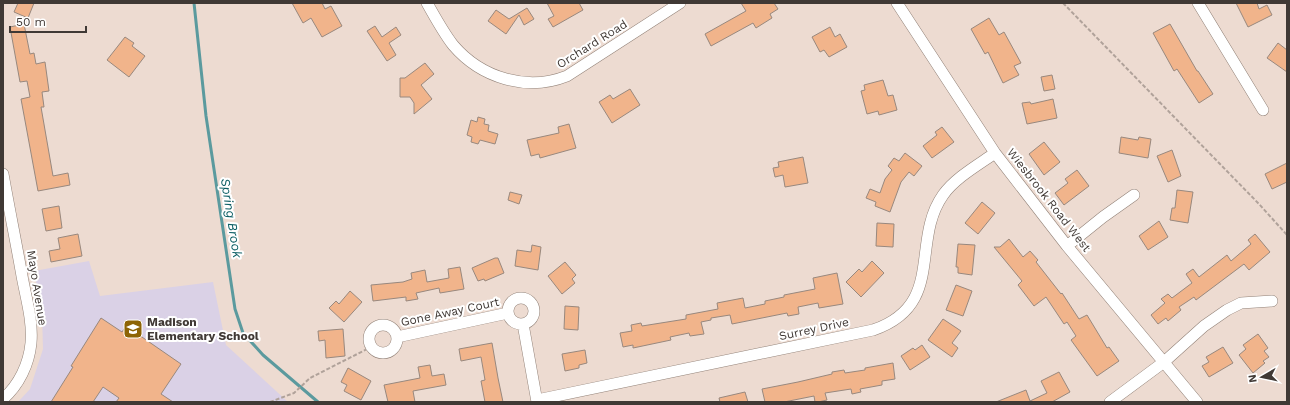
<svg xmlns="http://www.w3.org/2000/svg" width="1290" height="405" font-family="'Work Sans',sans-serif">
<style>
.education{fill:#dad1e6}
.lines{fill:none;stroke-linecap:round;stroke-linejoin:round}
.stream{stroke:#5b9a9e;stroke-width:3}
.building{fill:#f1b48b;stroke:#98887e}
.street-casing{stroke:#928278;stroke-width:12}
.path{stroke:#b0a29a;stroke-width:2;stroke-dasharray:4 2;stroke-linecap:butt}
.street{stroke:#fff;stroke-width:11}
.labels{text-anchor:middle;stroke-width:4;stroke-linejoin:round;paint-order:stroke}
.street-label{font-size:12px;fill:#403935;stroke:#fff}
.poi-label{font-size:12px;font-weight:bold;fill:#403935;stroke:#fff;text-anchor:start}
.water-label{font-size:13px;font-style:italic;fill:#0c5e64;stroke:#fff}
</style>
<rect width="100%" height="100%" fill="#eddbd1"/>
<path class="education" d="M89 261 100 296 213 282 226 345 288 402H18L30 389 43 349 42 314 34 271Z"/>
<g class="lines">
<path class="stream" d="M194 3 206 116 235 309 243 333 263 355 318 402"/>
</g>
<path class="building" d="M18 3H34L28 18 14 12Z
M292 3H322L325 9 331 6 342 26 322 37 311 18 303 23Z
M547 3H579L583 10 553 27 548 19 554 16Z
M741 3H774L778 9 770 14 772 18 756 28 753 23 711 46 705 34 746 11Z
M1236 3H1257L1259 9 1267 5 1272 15 1248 27Z
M527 8 534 19 524 25 519 15 506 34 488 21 496 10 509 19Z
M989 18 999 35 1004 32 1021 63 1014 66 1019 75 1003 83 988 52 985 54 971 29Z
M24 24 30 54 34 53 36 64 45 62 49 91 42 92 44 107H41L53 176 68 173 70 185 38 191 21 99 30 97 27 81 20 82 10 27Z
M1170 24 1197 71H1198L1213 94 1199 103 1177 69 1174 71 1153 33Z
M375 26 382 37 396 27 401 35 389 43 396 55 387 61 367 31Z
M830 27 835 37 840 34 847 47 829 57 824 50 820 52 812 37Z
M125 37 134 43 132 46 145 56 129 77 107 60Z
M1278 43 1287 50V72L1267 58Z
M425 63 434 74 421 85 432 99 414 114V103L410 97H400V78H405Z
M1052 75 1055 89 1044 91 1041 77Z
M883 80 888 96 893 95 897 110 879 115 878 111 867 114 861 91 865 90 864 85Z
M630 89 640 105 612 123 599 102 610 95 613 99Z
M1053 99 1057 118 1027 124 1022 103 1030 102 1031 104Z
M478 117 485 119 484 124 489 125 488 131 498 134 495 144 480 140 478 144 471 142 472 137 467 135 471 120 477 122Z
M569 124 576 148 540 158 539 154 531 156 527 140 559 133 558 127Z
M942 127 954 142 932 158 923 146 937 135 935 132Z
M1121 137 1138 140 1139 137 1151 139 1148 158 1119 153Z
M1044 142 1060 162 1044 175 1029 154Z
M1172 150 1181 176 1168 182 1157 156Z
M905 153 922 166 914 176 909 172 901 182 890 212 875 206 876 202 866 198 870 189 880 193 885 179 892 170 888 166 894 158 899 161Z
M803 157 808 183 785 187 783 175 775 177 773 168 779 167 778 162Z
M1287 163V182L1272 189 1265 174Z
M1077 170 1089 186 1064 205 1055 193 1068 183 1065 179Z
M1177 190 1193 192 1188 223 1170 220 1172 208H1175Z
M510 192 522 195 519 204 508 200Z
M982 202 995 213 978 234 965 223Z
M59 206 62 228 46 231 42 209Z
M1159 221 1168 237 1148 250 1139 236Z
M877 223 894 224 893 247 876 246Z
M78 234 82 256 51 262 49 251 60 249 58 238Z
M1255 234 1270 252 1249 270 1244 264 1196 300 1194 297 1179 307 1181 310 1168 321 1166 318 1158 324 1151 315 1165 303 1161 299 1168 294 1172 298 1192 283 1186 274 1193 269 1199 277 1227 255 1231 261 1251 244 1248 240Z
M1009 239 1023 257 1030 251 1038 260 1036 262 1061 294 1062 293 1079 319 1087 315 1107 348 1109 347 1119 361 1097 376 1071 340 1076 336 1067 322 1064 324 1046 297 1034 306 1018 285 1022 281 994 247H1000Z
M958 244 975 245 972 275 958 273V267H956Z
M532 245 541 247 538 270 515 266 517 250 531 252Z
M495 258H498L504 273 485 281 484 279 478 281 472 268Z
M872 261 884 273 861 297 846 282 859 269 862 272Z
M565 262 576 275 572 279 575 283 562 294 548 276Z
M460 267 464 289 440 293 439 288 416 293 418 299 406 301V297L373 301 371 285 403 282 412 279 411 273 425 270 427 282 449 278 448 269Z
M837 273 843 304 819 308 818 303 798 307 799 314 788 316 787 313 732 324 730 315 711 318V320L701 322 704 334 690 336 689 333 670 337 671 340 633 348V345L623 347 620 333 632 331 631 325 641 323 642 326 686 319V315L718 309 717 303 743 298 745 308 765 304V301L784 297V295L815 289 813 278Z
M956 285 972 291 963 316 946 310Z
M350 291 362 302 344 322 329 308 336 301 339 304Z
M565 306 579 307 578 330 564 329Z
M101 318 122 332 126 326 181 364 161 394 173 402H116L119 398 103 387 93 402H51L73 367 71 366Z
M943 319 961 331 952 343 958 348 952 357 928 340Z
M343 329 345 356 326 358 325 340 319 341 318 331Z
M1258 334 1268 348 1264 351 1269 357 1263 361 1265 363 1253 373 1239 355 1246 349 1243 345Z
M492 343 498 378 503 402H485L481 381 485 380 481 357 461 361 459 349Z
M922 345 930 357 910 370 901 356 913 348 915 350Z
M1223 347 1233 363 1209 377 1202 366 1209 362 1206 357Z
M585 350 587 363 579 365V368L565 371 562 354Z
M893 363 895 379 882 381V385L860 389 861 392 852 394 851 389 825 393 827 400 818 402H815L814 396 784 402H765L762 389 798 382 832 374V372L844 370 845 373 865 370V368Z
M430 365 432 376 444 374 446 385 413 391 415 402H388L384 385 420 378 418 367Z
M348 368 371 381 361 400 344 391 347 385 341 382Z
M1059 372 1070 392 1052 402H996L1026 390 1030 401 1047 393 1041 381Z
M745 392 748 402H720L719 398Z"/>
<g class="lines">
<g class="street-casing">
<path id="street" d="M427 3C435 17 443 32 453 45 481 78 527 92 567 76L680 3
M897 3 995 153 1067 246 1197 402
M1198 3 1263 110
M3 174C9 208 16 242 22 276 26 298 33 321 31 343 29 364 19 385 3 399
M1067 246 1103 217 1134 195
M508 311a13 13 0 1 1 26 0a13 13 0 1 1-26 0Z
M523 324 537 402
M369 339a14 14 0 1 1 28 0a14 14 0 1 1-28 0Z
M397 337 508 313
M537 400 873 330C946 305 910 242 943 195 955 178 978 165 995 153
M1110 402 1164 362 1204 326 1227 310 1241 303 1272 301"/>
</g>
<path class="path" d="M1063 3 1259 204 1287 235
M270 402 294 393 310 378 371 347"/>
<use href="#street" class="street"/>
</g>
<defs>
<g id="school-square" transform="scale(1)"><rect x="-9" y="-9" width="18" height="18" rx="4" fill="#8d6406" stroke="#fff"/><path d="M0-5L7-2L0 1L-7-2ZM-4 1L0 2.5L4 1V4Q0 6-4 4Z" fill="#fff"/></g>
</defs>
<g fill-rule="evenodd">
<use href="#school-square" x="133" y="329"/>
</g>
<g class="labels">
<g class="street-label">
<text transform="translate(592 44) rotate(-32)" y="4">Orchard Road</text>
<text transform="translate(1049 200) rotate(52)" y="4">Wiesbrook Road West</text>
<text transform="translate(37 288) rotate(81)" y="4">Mayo Avenue</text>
<text transform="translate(450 312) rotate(-12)" y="4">Gone Away Court</text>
<text transform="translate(814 329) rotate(-12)" y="4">Surrey Drive</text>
</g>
<g class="poi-label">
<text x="147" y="326">Madison<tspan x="147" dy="14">Elementary School</tspan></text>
</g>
<g class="water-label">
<text transform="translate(232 218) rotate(81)" y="5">Spring Brook</text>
</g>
</g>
<rect width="1290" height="405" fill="none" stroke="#403935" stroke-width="8"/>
<g transform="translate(1262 377) rotate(261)" stroke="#ffffff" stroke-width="3" paint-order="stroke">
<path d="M0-3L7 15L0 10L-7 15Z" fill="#403935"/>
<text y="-6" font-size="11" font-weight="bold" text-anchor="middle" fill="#403935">N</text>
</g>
<path d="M10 26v6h76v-6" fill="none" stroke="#403935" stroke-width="2"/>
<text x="16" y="26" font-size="12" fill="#403935" stroke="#ffffff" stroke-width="3" paint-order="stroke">50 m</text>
</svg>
